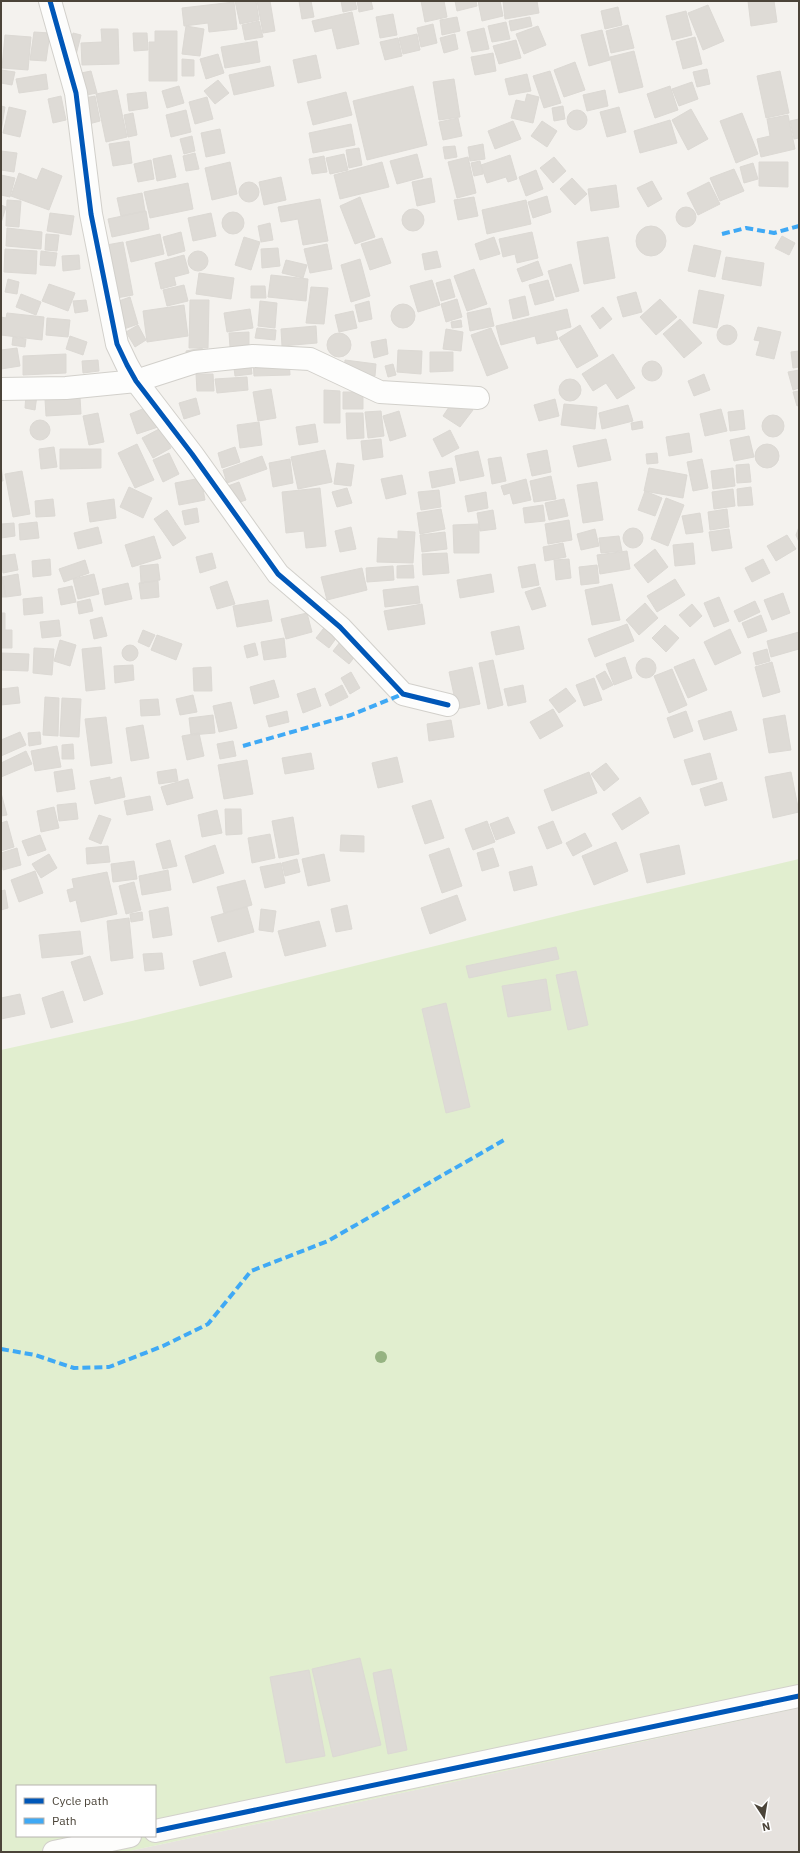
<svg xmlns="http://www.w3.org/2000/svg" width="800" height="1853" font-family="'IBM Plex Sans',sans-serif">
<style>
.industrial{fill:#e6e2de}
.green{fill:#e1eecf;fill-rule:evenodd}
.building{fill:#dedbd6;stroke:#dcd9d4}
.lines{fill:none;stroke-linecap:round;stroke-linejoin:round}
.minor-casing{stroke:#d2d0cb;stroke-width:24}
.minor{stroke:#fdfdfc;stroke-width:22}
.quiet{stroke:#3fa9f5;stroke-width:4;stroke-dasharray:8 4;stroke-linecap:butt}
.cycleway-casing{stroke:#fff;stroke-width:8}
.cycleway{stroke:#0057b8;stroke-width:5}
.tree{fill:#96b382}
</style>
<rect width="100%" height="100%" fill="#f4f2ee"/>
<path class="industrial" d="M799 1708V1852H125Z"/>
<path class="green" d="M799 859V1708L125 1852H1V1050L132 1021 581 910ZM17 1786H155V1836H17Z"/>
<path class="building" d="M235 1H256L259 20 240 24Z
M257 1H270L275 31 263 33Z
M299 1H311L314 17 302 19Z
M341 1H355L357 9 343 12Z
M357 1H371L373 9 359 12Z
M421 1H444L447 17 425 22Z
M455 1H476L477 6 457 11Z
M478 1H500L503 16 482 21Z
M503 1H537L539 13 505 19Z
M748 1H774L777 22 751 26Z
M234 2 237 29 209 32 208 23 184 26 182 8Z
M708 5 724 41 703 50 688 13Z
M618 7 622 25 605 29 601 11Z
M686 11 692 35 672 40 666 16Z
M352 12 359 44 337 49 332 28 315 32 312 21Z
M393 14 397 35 380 38 376 17Z
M457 17 460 31 442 35 440 20Z
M530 17 532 26 511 31 509 21Z
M259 21 263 37 245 40 242 25Z
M506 22 510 39 492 42 488 26Z
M433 24 437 43 421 47 417 28Z
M628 25 634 48 611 53 606 31Z
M186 26 204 29 200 56 182 54Z
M538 26 546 45 524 54 516 34Z
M484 28 489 49 472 52 467 32Z
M101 29H118L119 64 82 65 81 43 102 42Z
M602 30 610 60 589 66 581 35Z
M155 31H177V81H149V42H155Z
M34 32 50 33 46 61 30 60Z
M73 33 81 35 76 55 68 53Z
M133 33H147L148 50 134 51Z
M417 34 420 50 403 54 399 38Z
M455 34 458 49 444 53 440 38Z
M5 35 31 37 28 70 2 68Z
M695 37 702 64 683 69 676 42Z
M398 38 402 56 385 60 380 42Z
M516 40 521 58 499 64 493 46Z
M257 41 260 62 225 68 221 47Z
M634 51 643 87 619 93 610 57Z
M493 53 496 71 475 75 471 57Z
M218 54 224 73 206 79 200 59Z
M316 55 321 78 298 83 293 60Z
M182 59 194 60V76H182Z
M575 62 585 90 564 97 554 70Z
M270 66 274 86 234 95 229 75Z
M707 69 710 84 697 87 693 72Z
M1 70 15 72 12 85 1 83Z
M91 71 97 93 81 96 76 74Z
M550 71 561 103 544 108 533 76Z
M780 71 789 113 766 118 757 76Z
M46 74 48 89 19 93 16 79Z
M527 74 531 91 509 95 505 79Z
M454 79 460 117 439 120 433 82Z
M218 80 229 93 215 104 204 91Z
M692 82 698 99 679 106 672 89Z
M179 86 184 103 167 108 162 91Z
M413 86 427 145 367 160 353 101Z
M670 86 678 110 655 118 647 94Z
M117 90 127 137 106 142 96 94Z
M605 90 608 106 587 111 583 95Z
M146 92 148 108 129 111 127 94Z
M346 92 352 115 313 125 307 102Z
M527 94 539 97 533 123 511 118 516 100 525 102Z
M61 96 66 120 53 123 48 99Z
M95 96 100 121 85 125 80 99Z
M207 97 213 119 195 124 189 102Z
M1 106 5 107 1 132Z
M563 106 565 119 554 121 552 108Z
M9 107 26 111 20 137 3 133Z
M619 107 626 132 607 137 600 112Z
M691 109 708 139 688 150 672 120Z
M567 120a10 10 0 1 1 20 0a10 10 0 1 1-20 0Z
M186 110 191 132 171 137 166 115Z
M133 113 137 135 128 137 124 115Z
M742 113 758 154 736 163 720 121Z
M788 115 795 149 761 157 757 139 770 136 767 119Z
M458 118 462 136 443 140 439 122Z
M799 119V138L794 139 790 121Z
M670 120 677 143 640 153 634 131Z
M513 121 521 139 495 149 488 131Z
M542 121 557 131 547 147 531 136Z
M351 124 355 145 313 153 309 133Z
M220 129 225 153 206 157 201 133Z
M192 136 195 151 184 154 180 139Z
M129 141 132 163 113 166 109 144Z
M483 144 485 159 470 161 468 147Z
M455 146 457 157 445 159 443 147Z
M359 148 362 165 349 168 346 150Z
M1 151 17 153 14 172 1 170Z
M195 153 199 169 186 171 183 156Z
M344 154 348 170 330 174 326 158Z
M417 154 423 177 397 184 390 161Z
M171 155 176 177 157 181 153 159Z
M510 155 517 179 508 182 506 177 487 183 481 165Z
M324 156 327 172 312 174 309 159Z
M468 157 476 193 457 198 448 162Z
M554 157 566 171 553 183 540 168Z
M151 160 154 179 138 182 134 164Z
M480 161 483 174 474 176 471 163Z
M230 162 237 194 212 200 205 168Z
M382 162 389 187 340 199 334 175Z
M759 162H788V187L759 186Z
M753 163 758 179 744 183 740 167Z
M42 168 62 176 49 210 11 196 19 173 37 180Z
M734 169 744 191 720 201 710 178Z
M536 170 543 189 526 196 519 177Z
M1 175 15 178 10 197 1 195Z
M281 177 286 200 264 205 259 182Z
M431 178 435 202 417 206 412 182Z
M572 178 587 194 575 205 560 189Z
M652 181 662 199 648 207 637 188Z
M239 192a10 10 0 1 1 20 0a10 10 0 1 1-20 0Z
M709 182 720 204 698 215 687 193Z
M188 183 193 209 150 218 144 192Z
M616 185 619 207 591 211 588 189Z
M142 193 145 211 121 216 117 198Z
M547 196 551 212 533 218 528 202Z
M360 197 375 237 355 244 340 206Z
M474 197 478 216 458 220 454 200Z
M320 199 328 241 303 245 298 219 281 222 278 207Z
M7 200 21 201 19 227 6 226Z
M526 200 531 224 487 234 482 210Z
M1 205 6 207 1 223Z
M676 217a10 10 0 1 1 20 0a10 10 0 1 1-20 0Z
M402 220a11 11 0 1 1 22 0a11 11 0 1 1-22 0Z
M146 211 149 229 112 237 108 219Z
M222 223a11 11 0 1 1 22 0a11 11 0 1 1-22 0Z
M50 213 74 216 71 235 47 231Z
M211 213 216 236 193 241 188 218Z
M270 223 273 240 261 242 258 226Z
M636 241a15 15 0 1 1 30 0a15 15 0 1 1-30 0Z
M7 228 42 232 41 249 6 246Z
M181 232 185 251 168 256 163 237Z
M532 232 538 258 517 263 515 254 503 257 499 239Z
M46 234 59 235 57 251 45 250Z
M160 234 164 254 131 262 126 242Z
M782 236 795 243 789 255 775 248Z
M244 237 260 242 251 270 235 265Z
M494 237 500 254 480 260 475 244Z
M608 237 615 278 584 284 577 242Z
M382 238 391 263 370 270 361 244Z
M123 242 133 295 111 299 101 246Z
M327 244 332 269 310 273 304 249Z
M694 245 721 251 715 277 688 271Z
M278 248 280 266 262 268 261 249Z
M5 249 37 251 36 274 4 272Z
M188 261a10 10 0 1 1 20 0a10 10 0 1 1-20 0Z
M41 251 57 253 55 266 40 265Z
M437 251 441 267 425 270 422 254Z
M79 255 80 269 63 271 62 256Z
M184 255 189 273 174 277 176 285 161 289 155 263Z
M726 257 764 263 761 286 722 279Z
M360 259 370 296 351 302 341 265Z
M286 260 307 265 303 278 282 273Z
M538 261 543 275 522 282 517 269Z
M571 264 579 291 556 297 548 271Z
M474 269 487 304 467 311 454 276Z
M199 273 234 278 231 299 196 294Z
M271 275 308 279 306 301 268 297Z
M8 279 19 282 17 294 5 292Z
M450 279 455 297 441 301 436 283Z
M432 280 440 305 418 312 410 286Z
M548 280 554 300 535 305 529 285Z
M49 284 75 293 68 311 42 301Z
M184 285 188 301 167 306 163 290Z
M251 286H265L266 298H251Z
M311 287 328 288 324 324 306 323Z
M699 290 724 295 717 328 693 323Z
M636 292 642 312 623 317 617 297Z
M21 294 41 302 36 315 16 307Z
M525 296 529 315 513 319 509 300Z
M130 297 138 324 124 329 116 302Z
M457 299 462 317 446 322 441 304Z
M660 299 677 317 656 335 640 317Z
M86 300 88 311 75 313 73 301Z
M190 300H209L208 348H189Z
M260 301 277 303 275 328 258 326Z
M369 301 372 319 359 322 355 305Z
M391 316a12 12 0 1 1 24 0a12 12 0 1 1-24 0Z
M184 305 188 336 147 342 143 311Z
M603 307 612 319 600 329 591 316Z
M490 308 494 326 470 331 467 313Z
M250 309 253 328 227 332 224 313Z
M567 309 571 327 555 331 558 339 537 344 535 336 501 345 496 326Z
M353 311 357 328 339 332 335 315Z
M7 313 44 317 42 340 1 335V317L6 318Z
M47 318 70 320 68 337 46 335Z
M680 319 702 343 684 358 663 334Z
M461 320 462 327 452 328 451 322Z
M717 335a10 10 0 1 1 20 0a10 10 0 1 1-20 0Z
M138 325 146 340 135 347 126 332Z
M580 325 598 356 577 368 559 338Z
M316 326 317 343 282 346 281 329Z
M758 327 781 332 774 359 756 355 760 341 754 340Z
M257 328 276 330 275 340 255 338Z
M491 328 508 368 487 376 471 335Z
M446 329 463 332 461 351 443 349Z
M249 332V345L230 347 229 333Z
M327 345a12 12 0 1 1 24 0a12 12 0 1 1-24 0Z
M70 336 87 342 83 355 66 349Z
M13 337 26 339 25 347 12 345Z
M386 339 388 354 374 358 371 342Z
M17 348 20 366 1 369V350Z
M202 348 204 355 187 358 186 351Z
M398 350 422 351 421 374 397 372Z
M799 351V367L793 368 791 352Z
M430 352H453V371L430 372Z
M66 354V373L23 375V356Z
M613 354 635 388 617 399 606 383 593 391 582 374Z
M250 358 252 374 235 376 233 360Z
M289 359 290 375 254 376 253 361Z
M98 360 99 371 83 373 82 361Z
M345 360 376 364 375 376 344 373Z
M642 371a10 10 0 1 1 20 0a10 10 0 1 1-20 0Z
M393 364 396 375 388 377 385 366Z
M799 370V388L793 390 788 372Z
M196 374H213L214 391H197Z
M704 374 710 390 694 396 688 381Z
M247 377 248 390 217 393 215 379Z
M559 390a11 11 0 1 1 22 0a11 11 0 1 1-22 0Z
M271 389 276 418 258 421 253 392Z
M324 390 340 391V423H324Z
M799 391V405L797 406 793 392Z
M343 392H363V409H343Z
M26 394 37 395 35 410 25 408Z
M80 397 81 414 46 416 45 399Z
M196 398 200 414 184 419 179 403Z
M455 398 473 410 460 427 443 416Z
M555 399 559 416 539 421 534 405Z
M564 404 597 407 595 429 561 425Z
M628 405 633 421 602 429 599 413Z
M150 406 158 427 137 434 130 414Z
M721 409 727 431 705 436 700 414Z
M743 410 745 429 730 431 728 412Z
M381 411 384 436 368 438 365 412Z
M399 411 406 436 390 441 383 416Z
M98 413 104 442 89 445 83 416Z
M346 413H363L364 438 347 439Z
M762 426a11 11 0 1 1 22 0a11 11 0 1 1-22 0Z
M30 430a10 10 0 1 1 20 0a10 10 0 1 1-20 0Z
M642 421 643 428 632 430 631 423Z
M259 422 262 445 240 448 237 425Z
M315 424 318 442 299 445 296 427Z
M161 428 171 448 153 458 142 438Z
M450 430 459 448 442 457 433 439Z
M689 433 692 452 669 456 666 437Z
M749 436 754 457 734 461 730 440Z
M381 439 383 457 363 460 361 441Z
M606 439 611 460 578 467 573 446Z
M755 456a12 12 0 1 1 24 0a12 12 0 1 1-24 0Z
M137 444 154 480 135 488 118 453Z
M54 447 57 467 41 469 39 449Z
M235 447 240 462 222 468 218 453Z
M60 449H101V468L60 469Z
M325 450 332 482 298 489 291 457Z
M547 450 551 472 532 476 527 454Z
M478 451 484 476 460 481 455 456Z
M169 453 179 474 163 482 153 460Z
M657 453 658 463 647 464 646 454Z
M262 456 267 469 227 483 223 470Z
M501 457 506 481 492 484 488 459Z
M290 459 293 483 273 487 269 463Z
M702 459 708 488 693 491 687 462Z
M337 463 354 465 351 486 334 484Z
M749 464 751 482 737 483 736 465Z
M1 465 3 481H1Z
M452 468 455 483 432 488 429 472Z
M649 468 687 475 683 498 644 491Z
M733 468 735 486 713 489 711 471Z
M22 471 30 514 13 517 5 474Z
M402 475 406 494 386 499 381 479Z
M551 476 556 499 534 502 530 481Z
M201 478 205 500 179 505 175 483Z
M526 479 531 500 513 504 510 493 504 495 501 486Z
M239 482 246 500 231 505 225 487Z
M597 482 603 520 583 523 577 485Z
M129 487 152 498 143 518 120 507Z
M751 487 753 505 738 506 737 489Z
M320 488 326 546 306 548 304 531 286 533 282 492Z
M347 488 352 503 337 507 332 492Z
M733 489 735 506 714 509 712 492Z
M439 490 441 507 421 510 418 492Z
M645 491 662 498 655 516 638 510Z
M486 492 488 508 468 512 465 496Z
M666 498 684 505 668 546 651 539Z
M53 499 55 516 36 517 35 501Z
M114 499 116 518 90 522 87 503Z
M564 499 568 516 549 520 545 503Z
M543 505 545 521 525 523 523 508Z
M197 508 199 522 185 525 182 511Z
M441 509 445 529 420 534 417 513Z
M727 509 729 527 710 530 708 512Z
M167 510 186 538 173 546 154 519Z
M493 510 496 529 480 531 477 513Z
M700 513 703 532 686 534 682 516Z
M569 520 572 540 548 544 545 524Z
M37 522 39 538 20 540 19 524Z
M14 523 15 536 1 538V524Z
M479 524V553H454L453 525Z
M98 527 102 543 78 549 74 533Z
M351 527 356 549 340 552 335 531Z
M799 527V542L796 535Z
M623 538a10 10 0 1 1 20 0a10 10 0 1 1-20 0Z
M595 529 599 546 581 550 577 534Z
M729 529 732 548 712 551 709 532Z
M398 531 415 532 413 563 377 562 378 538 398 539Z
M445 532 447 549 422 552 420 535Z
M787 535 796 549 776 561 767 546Z
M154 536 161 558 132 567 125 545Z
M619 536 622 551 601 553 599 538Z
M563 543 566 557 545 561 543 547Z
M693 543 695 564 675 566 673 545Z
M655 549 668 567 648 583 634 565Z
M627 551 630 569 600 574 597 555Z
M212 553 216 568 200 573 196 557Z
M447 553 449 573 423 575 422 554Z
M15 554 18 570 3 573 1 556Z
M50 559 51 575 33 577 32 561Z
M569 559 571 578 556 580 554 560Z
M763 559 770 573 752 582 745 568Z
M85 560 89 573 64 582 59 569Z
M158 564 160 580 141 583 140 566Z
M535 564 539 585 522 588 518 567Z
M413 565 414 578H397V566Z
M597 565 599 583 581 585 579 567Z
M393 566 394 580 367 582 366 568Z
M362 568 367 590 327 600 321 577Z
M1 573 6 597H1Z
M18 574 21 595 6 597 2 577Z
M94 574 99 594 78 599 73 579Z
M491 574 494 592 460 598 457 580Z
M675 579 685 595 657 612 647 596Z
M158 581 159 597 141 599 139 583Z
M227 581 235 604 217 609 210 587Z
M128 583 132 599 105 605 102 589Z
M612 584 620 620 592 625 585 590Z
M72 586 76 602 61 605 58 589Z
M418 586 420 603 385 607 383 590Z
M540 587 546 606 532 610 525 592Z
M783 593 790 613 772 620 764 600Z
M42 597 43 613 24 615 23 599Z
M719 597 729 621 714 627 704 603Z
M90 599 93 611 79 614 77 602Z
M268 600 272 621 237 627 233 606Z
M755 601 760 612 739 622 734 611Z
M645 603 658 618 639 635 626 620Z
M422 604 425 624 388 630 384 611Z
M692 604 702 616 690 627 679 615Z
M1 613H5V630H12V648H1Z
M307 613 312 632 286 639 281 619Z
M761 615 767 631 748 638 742 623Z
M102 617 107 636 94 639 90 620Z
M59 620 61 636 42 638 40 622Z
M327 624 340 633 329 648 316 638Z
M627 624 634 641 595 657 588 639Z
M665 625 679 638 666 652 652 638Z
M519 626 524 649 496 655 491 632Z
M730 629 741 653 715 665 704 642Z
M143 630 155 635 149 647 138 642Z
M799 632V649L771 657 767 641Z
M157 635 182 644 176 660 151 650Z
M344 637 360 650 349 664 333 651Z
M284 638 286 657 264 660 261 642Z
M60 640 76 645 70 666 54 661Z
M255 643 258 655 247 658 244 646Z
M122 653a8 8 0 1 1 16 0a8 8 0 1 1-16 0Z
M101 647 105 689 86 691 82 649Z
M34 648 54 649 52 675 33 673Z
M767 649 770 661 756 665 753 653Z
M1 653 29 654 28 671 1 670Z
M625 657 632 678 614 685 606 664Z
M636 668a10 10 0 1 1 20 0a10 10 0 1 1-20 0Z
M694 659 707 690 688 698 674 667Z
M493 660 503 705 488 709 479 663Z
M772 662 780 692 763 697 755 667Z
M133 665 134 680 115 683 114 666Z
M211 667 212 691H194L193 668Z
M472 667 480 704 457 709 449 672Z
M672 669 687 705 669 713 654 676Z
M605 671 613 685 603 690 596 676Z
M351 672 360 688 350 694 341 678Z
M594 678 602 700 584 706 576 685Z
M274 680 279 697 254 704 250 687Z
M342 685 348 697 330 706 325 694Z
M523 685 526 702 508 706 504 689Z
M18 687 20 703 1 705V689Z
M315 688 321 706 303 713 297 694Z
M566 688 576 701 559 713 549 700Z
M193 695 197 712 180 715 176 699Z
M45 697 59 698 58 736 43 735Z
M62 698 81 699 79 737 60 736Z
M158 699 160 715 141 716 140 700Z
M231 702 237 728 219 732 213 706Z
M553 709 563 726 540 739 530 722Z
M287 711 289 722 269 727 266 716Z
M686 711 693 731 674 738 667 718Z
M731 711 737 730 704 740 698 721Z
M213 715 215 733 191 735 189 718Z
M785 715 791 750 769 753 763 719Z
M106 717 112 763 91 766 85 719Z
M451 720 454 737 429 741 427 724Z
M143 725 149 758 131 761 126 728Z
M20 732 26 745 1 756V740Z
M40 732 41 744 29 746 28 733Z
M199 733 204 756 187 760 182 736Z
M233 741 236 756 220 759 217 744Z
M73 744 74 759H62V745Z
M57 746 61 767 35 771 31 751Z
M26 751 32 764 1 777V763Z
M311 753 314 769 285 774 282 758Z
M710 753 717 779 692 785 684 760Z
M397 757 403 782 378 788 372 763Z
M247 760 253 794 224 799 218 765Z
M606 763 619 779 604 791 591 774Z
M72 769 75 789 57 792 54 772Z
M176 769 178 781 159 784 157 772Z
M589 772 597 793 552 811 544 790Z
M791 772 799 812 773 818 765 777Z
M110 777V780L121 777 125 797 95 804 90 781Z
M188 779 193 798 167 805 161 787Z
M722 782 727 800 705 806 700 789Z
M1 793 7 815 1 816Z
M150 796 153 810 127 815 124 801Z
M640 797 649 813 622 830 612 814Z
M431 800 444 838 425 844 412 806Z
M76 803 78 819 59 821 57 805Z
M54 807 59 828 41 832 37 811Z
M225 809H241L242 834 226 835Z
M217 810 222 833 202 837 198 815Z
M99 815 111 819 101 844 89 839Z
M293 817 299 854 279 858 272 821Z
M508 817 515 833 496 840 490 824Z
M7 821 14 847 1 851V823Z
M487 821 495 842 473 850 465 829Z
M553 821 562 843 547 849 538 827Z
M585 833 592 846 573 856 566 843Z
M270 834 275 858 252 863 248 838Z
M40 835 46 850 28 856 22 841Z
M341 835 364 836V852L340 851Z
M170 840 177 866 163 869 156 844Z
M616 842 628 871 594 885 582 856Z
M215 845 224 873 193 883 185 856Z
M679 845 685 874 647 883 640 854Z
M108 846 110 862 87 864 86 848Z
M17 848 21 865 3 870 1 853Z
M449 848 462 886 442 893 429 855Z
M493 848 499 866 482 871 477 853Z
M49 854 57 868 41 878 32 864Z
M324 854 330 881 308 886 302 859Z
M297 859 300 872 285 876 282 863Z
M134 861 137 879 113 882 111 864Z
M281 863 285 883 265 888 260 867Z
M532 866 537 885 514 891 509 872Z
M168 870 171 890 142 895 139 876Z
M35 871 43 893 19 902 11 880Z
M107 872 117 914 81 922 76 900 70 902 67 890 74 888 72 879Z
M245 880 252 905 224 913 217 887Z
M134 882 141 910 126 914 119 886Z
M5 890 8 908 1 910V891Z
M457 895 466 920 430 934 421 908Z
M347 905 352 929 336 932 331 909Z
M168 907 172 935 153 938 149 911Z
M247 907 254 932 218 942 211 917Z
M261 909 276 911 273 932 259 930Z
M142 912 143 920 131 922 130 914Z
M129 918 133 958 111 961 107 921Z
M319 921 326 946 285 956 278 931Z
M80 931 83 954 42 958 39 935Z
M556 947 559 959 469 978 466 966Z
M225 952 232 977 200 986 193 961Z
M162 953 164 969 145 971 143 954Z
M90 956 103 994 84 1001 71 962Z
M576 971 588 1025 568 1030 556 975Z
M546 979 551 1010 508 1017 502 986Z
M63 991 73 1022 51 1028 42 998Z
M20 994 25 1014 1 1019V998Z
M446 1003 470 1107 446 1113 422 1009Z
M360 1658 381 1745 333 1757 312 1669Z
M391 1669 407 1750 388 1754 373 1673Z
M309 1670 325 1756 286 1763 270 1677Z"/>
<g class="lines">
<g class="minor-casing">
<path id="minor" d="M50 1 76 93 91 214 117 344 127 365 136 381 192 454 278 574 340 627 403 694 448 705
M1 389 66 388 136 381 195 362 253 356 310 359 380 392 478 398
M155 1831 799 1696
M54 1852 130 1836"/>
</g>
<use href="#minor" class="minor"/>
<path class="quiet" d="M722 234 746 228 774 233 799 226
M243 746 351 715 403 694
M1 1349 35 1355 74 1368 109 1367 163 1346 208 1324 251 1271 328 1241 504 1140"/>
<g class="cycleway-casing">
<path id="cycleway" d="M50 1 76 93 91 214 117 344 127 365 136 381 192 454 278 574 340 627 403 694 448 705
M155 1831 799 1696"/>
</g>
<use href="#cycleway" class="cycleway"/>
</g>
<circle class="tree" cx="381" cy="1357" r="6"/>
<rect width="800" height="1853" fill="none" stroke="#4b4439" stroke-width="4"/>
<rect x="16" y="1785" width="140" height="52" fill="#ffffff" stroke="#b7b4b0"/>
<rect x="24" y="1798" width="20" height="6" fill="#0057b8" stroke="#b7b4b0"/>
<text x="52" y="1805" font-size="12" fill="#4b4439">Cycle path</text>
<rect x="24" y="1818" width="20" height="6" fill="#3fa9f5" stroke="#b7b4b0"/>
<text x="52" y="1825" font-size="12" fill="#4b4439">Path</text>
<g transform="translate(764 1817) rotate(168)" stroke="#ffffff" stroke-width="3" paint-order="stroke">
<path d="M0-3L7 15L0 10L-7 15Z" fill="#4b4439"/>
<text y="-6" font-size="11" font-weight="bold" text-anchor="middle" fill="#4b4439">N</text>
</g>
</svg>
